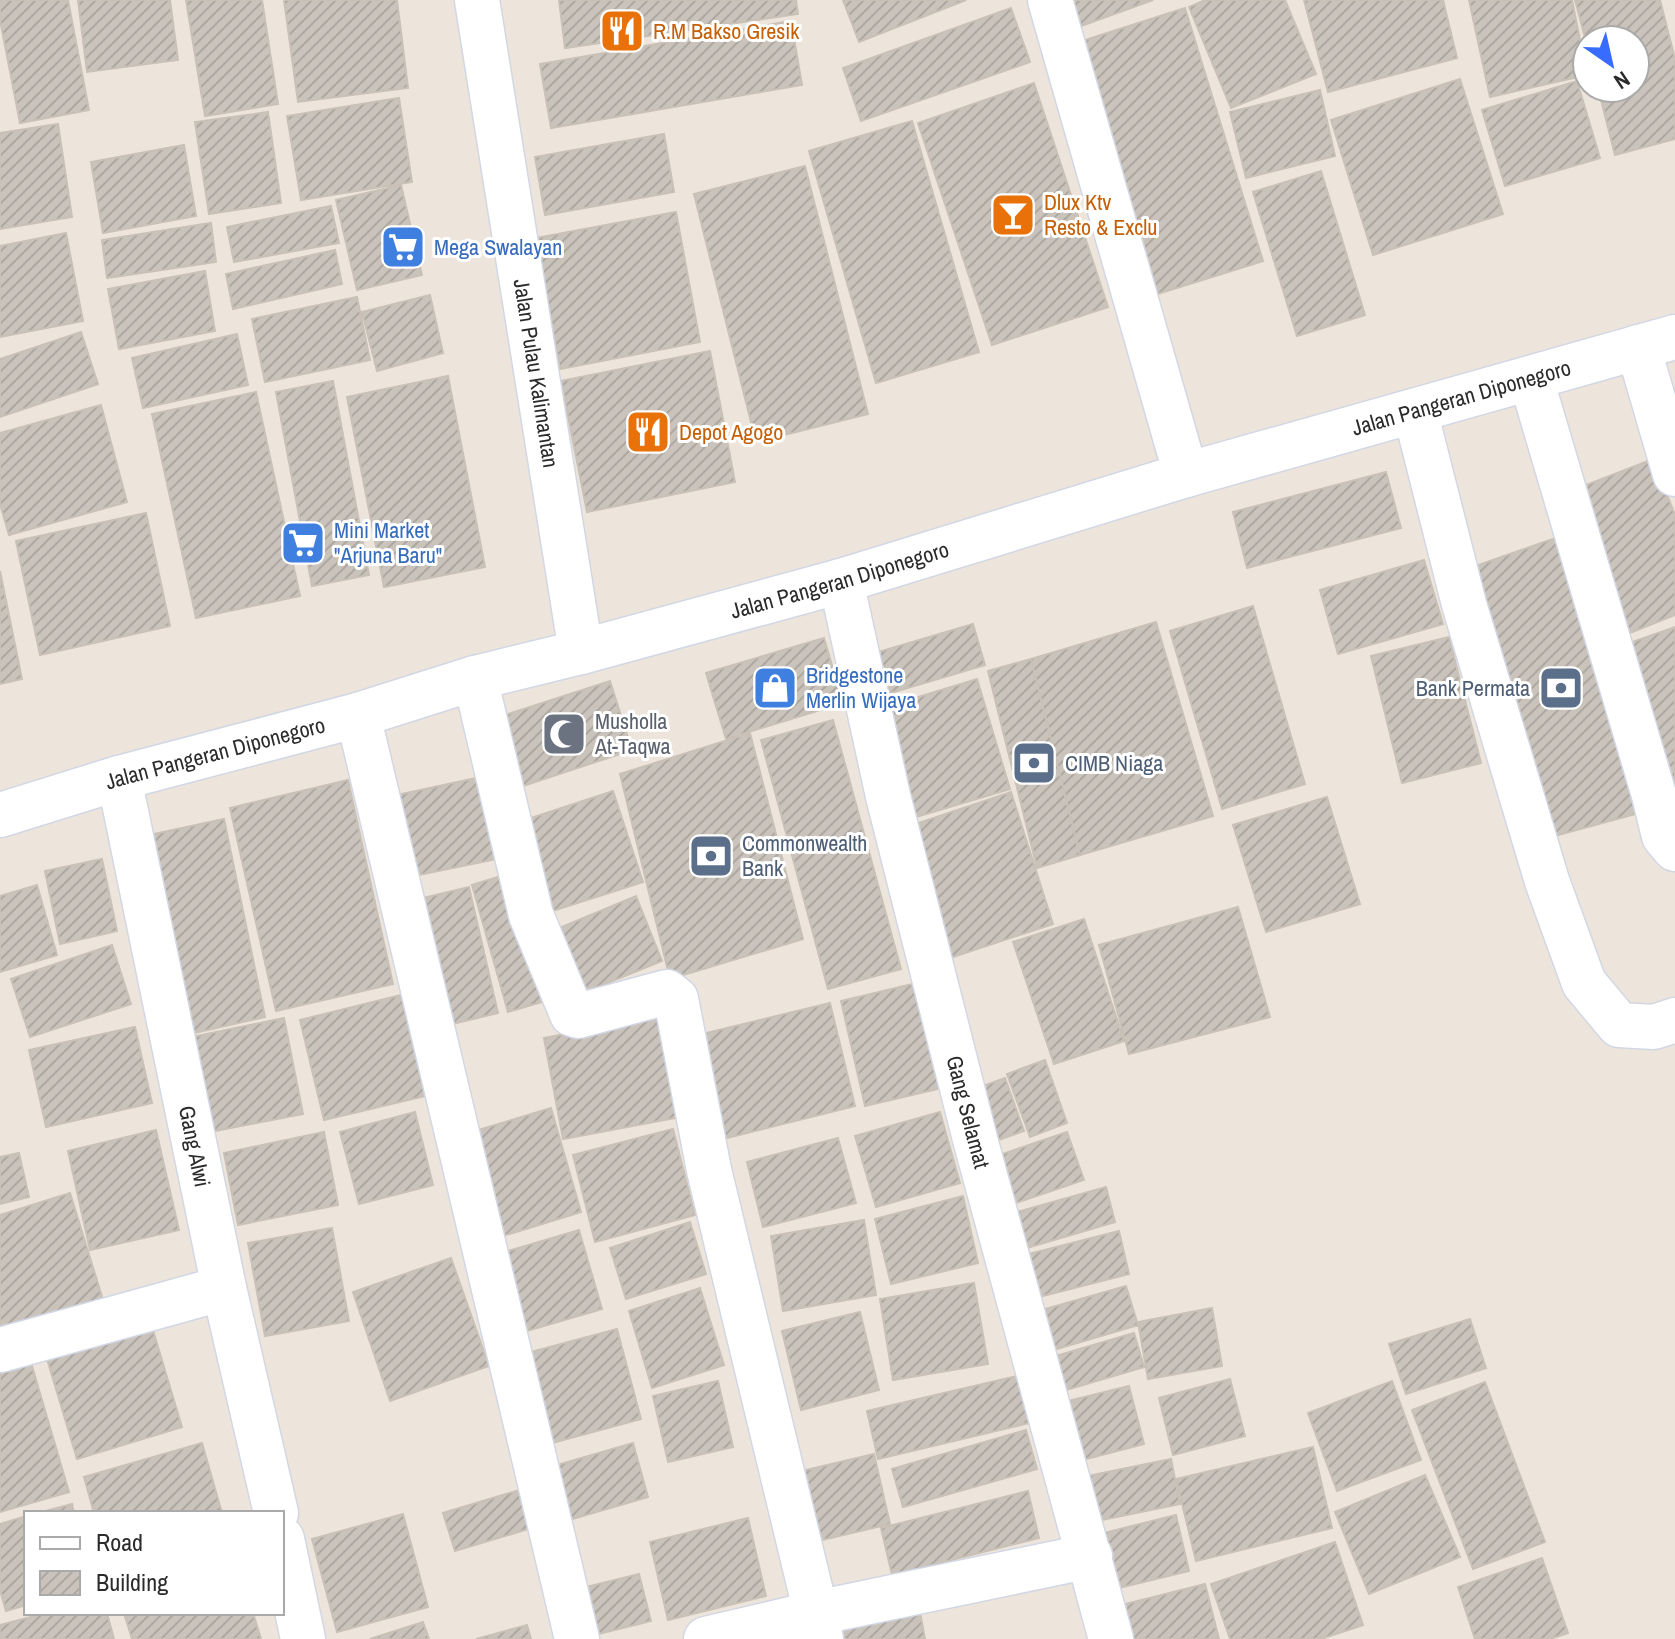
<svg xmlns="http://www.w3.org/2000/svg" width="1675" height="1639" font-family="'Archivo Narrow',sans-serif">
<style>
.building{fill:url(#building-hatch);stroke:#c9c1b6;stroke-width:2}
.lines{fill:none;stroke-linecap:round;stroke-linejoin:round}
.minor-casing{stroke:#d2d7e4;stroke-width:47}
.minor{stroke:#fff;stroke-width:44}
.labels{text-anchor:middle;stroke-width:6;stroke-linejoin:round;paint-order:stroke}
.food-label{font-size:22px;fill:#c56008;stroke:#fff;text-anchor:start}
.shop-label{font-size:22px;fill:#366cbe;stroke:#fff;text-anchor:start}
.street-label{font-size:22px;fill:#2b2b2b;stroke:#fff}
.service-label{font-size:22px;fill:#4e5e75;stroke:#fff;text-anchor:start}
.worship-label{font-size:22px;fill:#5b616d;stroke:#fff;text-anchor:start}
</style>
<defs>
<pattern id="building-hatch" width="6" height="6" patternUnits="userSpaceOnUse" patternTransform="scale(2)"><rect width="6" height="6" fill="#c9c3bb"/><path d="M-1 1l2-2M0 6l6-6M5 7l2-2" fill="none" stroke="#ada8a1"/></pattern>
</defs>
<rect width="100%" height="100%" fill="#ede5dc"/>
<path class="building" d="M0 0H68L89 110 20 123 0 20Z
M78 0H170L178 60 87 72Z
M186 0H262L278 104 205 116Z
M284 0H397L408 88 298 102Z
M559 0H796L798 14 565 48Z
M843 0H966L859 42Z
M1062 0H1153L1073 29Z
M1205 0H1285L1316 74 1231 108 1189 7Z
M1304 0H1443L1457 58 1328 92Z
M1469 0H1572L1587 75 1490 97Z
M1575 0H1660L1675 59V139L1615 155 1598 88H1635V40H1587V45Z
M1011 8 1030 62 861 121 843 68Z
M1185 8 1263 261 1148 297 1070 45Z
M791 21 802 85 551 128 540 64Z
M1460 79 1503 214 1373 255 1331 120Z
M1577 81 1600 158 1505 186 1482 110Z
M1034 83 1108 307 992 345 918 123Z
M1320 90 1335 156 1246 178 1230 112Z
M399 98 412 182 301 200 287 116Z
M268 112 281 203 209 214 195 122Z
M912 121 979 352 876 383 809 151Z
M58 124 72 217 0 229V133Z
M664 134 674 192 545 215 535 157Z
M184 145 196 216 103 233 91 162Z
M805 166 868 414 756 442 694 194Z
M1321 171 1365 315 1297 336 1253 192Z
M401 185 422 275 357 290 336 200Z
M331 206 339 243 234 262 227 227Z
M676 212 700 342 560 369 536 238Z
M211 223 216 262 107 278 102 240Z
M66 233 83 321 0 337V246Z
M335 250 342 284 233 309 226 274Z
M205 271 215 331 119 349 108 289Z
M430 295 443 353 377 371 362 312Z
M357 297 370 360 265 382 252 319Z
M81 332 98 384 0 417V359Z
M237 334 248 385 143 408 132 358Z
M710 351 735 482 587 512 561 381Z
M448 376 485 567 384 587 347 397Z
M333 381 369 575 312 586 276 392Z
M256 392 300 596 196 618 152 414Z
M101 405 127 502 9 535 0 504V433Z
M1653 459 1675 515V615L1625 635 1568 492Z
M1386 472 1401 528 1247 568 1233 512Z
M146 513 170 626 40 655 16 541Z
M1564 535 1650 810 1551 837 1476 566Z
M1424 560 1443 624 1338 654 1320 590Z
M0 571 22 679 0 684Z
M1253 606 1305 784 1222 809 1170 631Z
M1156 622 1213 816 1080 855 1031 659Z
M973 624 985 665 884 695 872 654Z
M1675 627V822L1615 648Z
M1449 637 1481 763 1402 783 1371 656Z
M824 638 843 703 726 739 706 673Z
M1031 659 1080 855 1037 868 988 671Z
M977 679 1010 789 906 820 873 711Z
M610 681 632 750 520 787 496 718Z
M833 720 901 969 828 989 761 740Z
M750 733 803 939 670 979 620 774Z
M495 774 511 856 399 879 383 798Z
M348 780 393 984 276 1011 230 808Z
M613 791 643 882 540 915 510 825Z
M1011 792 1053 924 941 961 898 830Z
M1327 797 1360 904 1266 932 1233 825Z
M224 819 265 1017 181 1036 140 837Z
M102 859 117 931 60 944 45 871Z
M514 872 552 999 508 1012 472 885Z
M37 885 57 955 0 972V896Z
M469 887 498 1013 448 1025 419 899Z
M636 896 662 961 578 995 552 931Z
M1238 907 1270 1017 1129 1054 1099 945Z
M1084 919 1124 1041 1054 1064 1013 942Z
M112 945 131 1004 30 1037 11 979Z
M921 982 946 1087 865 1106 841 1001Z
M401 995 425 1096 324 1120 300 1020Z
M830 1003 855 1106 719 1140 694 1036Z
M666 1014 686 1116 563 1139 544 1038Z
M284 1018 303 1114 210 1132 192 1037Z
M135 1027 152 1103 46 1127 29 1050Z
M1045 1060 1067 1123 1030 1137 1007 1074Z
M1005 1078 1024 1131 984 1145 966 1092Z
M551 1108 581 1212 493 1239 462 1135Z
M415 1112 433 1185 359 1204 340 1132Z
M940 1112 960 1183 876 1207 855 1136Z
M673 1129 695 1215 595 1242 573 1155Z
M156 1130 179 1230 90 1250 68 1151Z
M324 1132 338 1205 238 1225 224 1153Z
M1067 1132 1084 1180 1004 1207 988 1159Z
M838 1138 856 1203 763 1227 747 1162Z
M19 1153 29 1197 0 1204V1157Z
M1106 1187 1115 1222 1013 1252 1003 1216Z
M70 1193 104 1303 0 1336V1215Z
M963 1196 978 1263 891 1284 875 1219Z
M864 1220 876 1295 783 1311 771 1236Z
M690 1222 706 1274 626 1299 610 1248Z
M332 1228 349 1321 265 1336 248 1243Z
M579 1230 602 1309 513 1335 491 1256Z
M1119 1231 1129 1274 1027 1300 1017 1257Z
M451 1258 489 1366 390 1401 353 1292Z
M974 1283 988 1364 893 1380 880 1299Z
M1126 1286 1138 1325 1040 1354 1028 1314Z
M700 1288 724 1365 652 1388 629 1311Z
M1212 1308 1222 1366 1148 1379 1138 1322Z
M860 1312 879 1390 801 1410 782 1331Z
M149 1317 182 1427 77 1459 44 1349Z
M1470 1319 1486 1368 1406 1394 1389 1344Z
M617 1329 641 1419 541 1446 516 1356Z
M1134 1333 1144 1367 1049 1395 1039 1361Z
M27 1349 69 1492 0 1512V1357Z
M1017 1376 1029 1423 878 1459 867 1411Z
M1230 1379 1245 1436 1173 1455 1159 1398Z
M718 1381 733 1447 668 1462 653 1396Z
M1392 1381 1421 1460 1337 1491 1308 1413Z
M1485 1382 1545 1542 1473 1569 1412 1410Z
M1129 1386 1144 1444 1067 1464 1052 1405Z
M1026 1430 1037 1469 903 1507 892 1469Z
M202 1443 222 1513H94L84 1477Z
M633 1443 648 1497 569 1520 554 1466Z
M1313 1447 1332 1528 1196 1561 1176 1479Z
M874 1454 890 1524 805 1544 789 1474Z
M1171 1459 1180 1504 1082 1524 1073 1479Z
M1425 1475 1460 1557 1369 1594 1335 1512Z
M523 1489 535 1527 455 1551 443 1513Z
M1028 1491 1039 1538 892 1575 881 1528Z
M72 1504 74 1513H38Z
M403 1514 428 1607 337 1632 312 1539Z
M1176 1515 1189 1571 1102 1592 1088 1537Z
M26 1516V1605L6 1611 0 1590V1524Z
M748 1518 766 1596 668 1620 650 1542Z
M1335 1542 1363 1625 1321 1639H1230L1211 1584Z
M1542 1558 1568 1633 1550 1639H1475L1458 1587Z
M639 1574 651 1621 582 1638 570 1591Z
M1205 1584 1219 1639H1113L1106 1609Z
M920 1612 925 1639H827L825 1631Z
M46 1613H107L114 1639H0V1625Z
M124 1613H253L261 1639H132Z
M423 1622 429 1639H370Z
M527 1625 531 1639H476Z"/>
<g class="lines">
<g class="minor-casing">
<g id="minor">
<path id="s1" d="M477 0 581 652"/>
<path d="M1050 0 1186 475"/>
<path d="M1638 347 1675 474"/>
<path d="M1531 379 1654 795 1664 836 1675 849"/>
<path d="M1415 411 1464 604 1547 881 1584 983 1619 1025 1654 1027 1675 1020"/>
<path id="s2" d="M841 581 888 796 975 1139 1111 1639"/>
<path d="M475 678 531 915 572 1014 578 1016 667 992 676 999 709 1170 816 1613 1090 1556"/>
<path d="M358 715 577 1639"/>
<path id="s3" d="M119 778 224 1288 276 1513"/>
<path id="s4" d="M0 815 119 778 358 715 475 678 581 652 841 581 1186 475 1675 337"/>
<path d="M0 1350 224 1288"/>
<path d="M282 1539 303 1639"/>
<path d="M706 1639 816 1613 821 1639"/>
</g>
</g>
<use href="#minor" class="minor"/>
</g>
<defs>
<g id="restaurant-square" transform="scale(2.3)"><rect x="-9" y="-9" width="18" height="18" rx="4" fill="#e8710a" stroke="#fff"/><path d="M-5-6h1v4h1v-4h1v4h1v-4h1v5L-1.5 .5V6h-2V.5L-5-1ZM5-6V6H3V1.5H1.5Q1.5-4 5-6Z" fill="#fff"/></g>
<g id="bar-square" transform="scale(2.3)"><rect x="-9" y="-9" width="18" height="18" rx="4" fill="#e8710a" stroke="#fff"/><path d="M-6-5H6L.8 .8V4.5H3.5V6h-7V4.5H-.8V.8Z" fill="#fff"/></g>
<g id="supermarket-square" transform="scale(2.3)"><rect x="-9" y="-9" width="18" height="18" rx="4" fill="#3f7fe0" stroke="#fff"/><path d="M-6-5.5h2.5l.6 2H6L4.5 2H-2.5L-4.4-4H-6ZM-1.5 3.2a1.3 1.3 0 1 0 .1 0ZM3 3.2a1.3 1.3 0 1 0 .1 0Z" fill="#fff"/></g>
<g id="shop-square" transform="scale(2.3)"><rect x="-9" y="-9" width="18" height="18" rx="4" fill="#3f7fe0" stroke="#fff"/><path d="M-5-2.5h2.3a2.7 3.5 0 0 1 5.4 0H5L5.5 6h-11ZM-1.5-2.5h3a1.5 2.3 0 0 0-3 0Z" fill="#fff"/></g>
<g id="bank-square" transform="scale(2.3)"><rect x="-9" y="-9" width="18" height="18" rx="4" fill="#5c6f8a" stroke="#fff"/><path d="M-6-4H6V4H-6ZM0-2.3a2.3 2.3 0 1 0 0 4.6a2.3 2.3 0 1 0 0-4.6Z" fill="#fff"/></g>
<g id="mosque-square" transform="scale(2.3)"><rect x="-9" y="-9" width="18" height="18" rx="4" fill="#6b7280" stroke="#fff"/><path d="M3.5-4.9A6 6 0 1 0 3.5 4.9A5 5 0 1 1 3.5-4.9Z" fill="#fff"/></g>
</defs>
<g fill-rule="evenodd">
<use href="#restaurant-square" x="622" y="31"/>
<use href="#bar-square" x="1013" y="215"/>
<use href="#supermarket-square" x="403" y="247"/>
<use href="#restaurant-square" x="648" y="432"/>
<use href="#supermarket-square" x="303" y="543"/>
<use href="#shop-square" x="775" y="688"/>
<use href="#bank-square" x="1561" y="688"/>
<use href="#mosque-square" x="564" y="734"/>
<use href="#bank-square" x="1034" y="763"/>
<use href="#bank-square" x="711" y="856"/>
</g>
<g class="labels">
<g class="food-label">
<text x="653" y="39">R.M Bakso Gresik</text>
<text x="1044" y="210">Dlux Ktv<tspan x="1044" dy="25">Resto &amp; Exclu</tspan></text>
<text x="679" y="440">Depot Agogo</text>
</g>
<g class="shop-label">
<text x="434" y="255">Mega Swalayan</text>
<text x="334" y="538">Mini Market<tspan x="334" dy="25">"Arjuna Baru"</tspan></text>
<text x="806" y="683">Bridgestone<tspan x="806" dy="25">Merlin Wijaya</tspan></text>
</g>
<g class="street-label">
<text dy="8" stroke="none"><textPath href="#s1" startOffset="378">Jalan Pulau Kalimantan</textPath></text>
<text dy="8" stroke="none"><textPath href="#s4" startOffset="1520">Jalan Pangeran Diponegoro</textPath></text>
<text dy="8" stroke="none"><textPath href="#s4" startOffset="872">Jalan Pangeran Diponegoro</textPath></text>
<text dy="8" stroke="none"><textPath href="#s4" startOffset="224">Jalan Pangeran Diponegoro</textPath></text>
<text dy="8" stroke="none"><textPath href="#s2" startOffset="546">Gang Selamat</textPath></text>
<text dy="8" stroke="none"><textPath href="#s3" startOffset="376">Gang Alwi</textPath></text>
</g>
<g class="service-label">
<text x="1530" y="696" text-anchor="end">Bank Permata</text>
<text x="1065" y="771">CIMB Niaga</text>
<text x="742" y="851">Commonwealth<tspan x="742" dy="25">Bank</tspan></text>
</g>
<g class="worship-label">
<text x="595" y="729">Musholla<tspan x="595" dy="25">At-Taqwa</tspan></text>
</g>
</g>
<rect x="24" y="1511" width="260" height="104" fill="#ffffff" stroke="#aaaaaa" stroke-width="2"/>
<rect x="40" y="1537" width="40" height="12" fill="#ffffff" stroke="#aaaaaa" stroke-width="2"/>
<text x="96" y="1551" font-size="24" fill="#2b2b2b">Road</text>
<rect x="40" y="1571" width="40" height="24" fill="url(#building-hatch)" stroke="#aaaaaa" stroke-width="2"/>
<text x="96" y="1591" font-size="24" fill="#2b2b2b">Building</text>
<g transform="translate(1611 64) rotate(146)"><circle r="38" fill="#ffffff" stroke="#aaaaaa" stroke-width="2"/>
<path d="M0-6L14 30L0 20L-14 30Z" fill="#386cff"/>
<text y="-12" font-size="22" font-weight="bold" text-anchor="middle" fill="#2b2b2b">N</text>
</g>
</svg>
